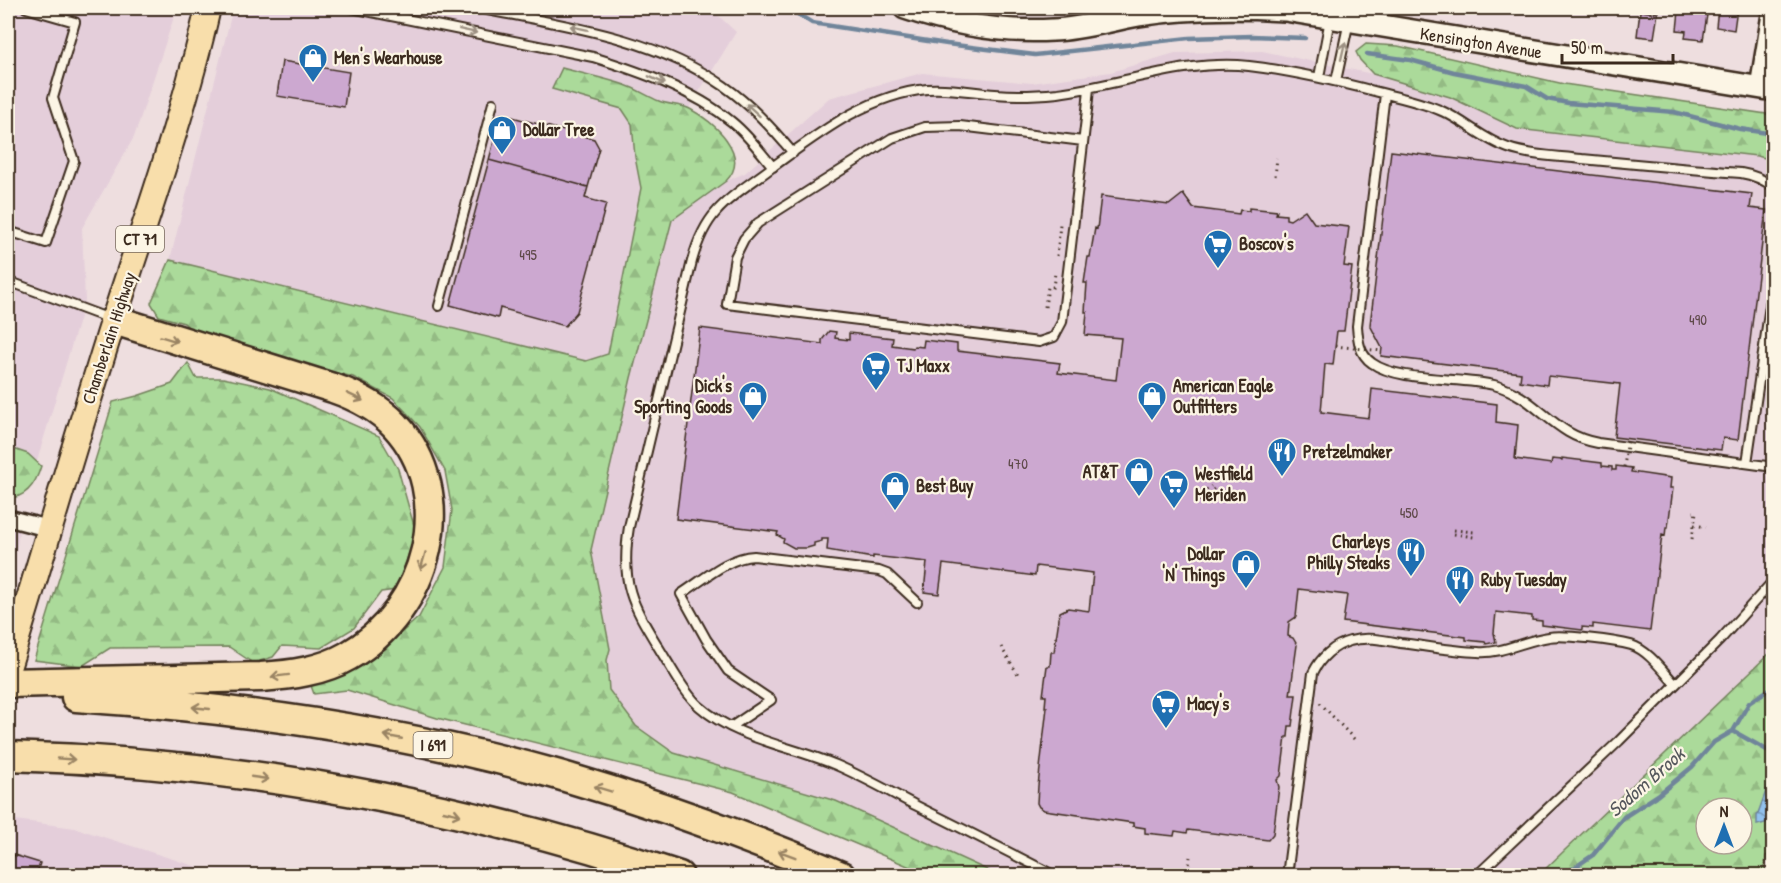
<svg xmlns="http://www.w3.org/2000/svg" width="1781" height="883" font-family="'Patrick Hand',sans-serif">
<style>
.built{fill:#e4ceda}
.forest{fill:url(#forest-firs);stroke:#73825c;stroke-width:1.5;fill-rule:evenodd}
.water{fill:url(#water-waves);stroke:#6f859a;stroke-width:1.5}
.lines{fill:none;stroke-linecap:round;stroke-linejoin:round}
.stream{stroke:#6f859a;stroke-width:4.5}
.building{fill:#cca8d0;stroke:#3b2a1e;stroke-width:1.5}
.lane-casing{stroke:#3b2a1e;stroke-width:12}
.street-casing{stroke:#3b2a1e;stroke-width:20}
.secondary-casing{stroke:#3b2a1e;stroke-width:26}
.primary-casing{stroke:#3b2a1e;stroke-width:28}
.highway-casing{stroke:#3b2a1e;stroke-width:33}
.path{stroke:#3b2a1e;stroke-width:3;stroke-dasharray:1.5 4.5;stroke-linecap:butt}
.lane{stroke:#fcf5e5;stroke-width:8}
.street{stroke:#fcf5e5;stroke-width:15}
.secondary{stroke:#fcf5e5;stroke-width:21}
.primary{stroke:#f8deab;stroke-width:24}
.highway{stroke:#f8deab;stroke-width:28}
.path-bridge{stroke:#3b2a1e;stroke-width:3;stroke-dasharray:1.5 4.5;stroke-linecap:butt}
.oneway{stroke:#9c9082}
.oneway2{stroke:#9a8464}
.labels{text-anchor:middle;stroke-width:4.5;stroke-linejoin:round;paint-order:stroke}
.number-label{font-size:15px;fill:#5f4a4a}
.shield{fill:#fcf5e5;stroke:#75675a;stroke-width:1.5}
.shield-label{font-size:16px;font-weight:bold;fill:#3b2a1e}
.street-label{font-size:18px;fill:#3b2a1e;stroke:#fcf5e5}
.poi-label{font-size:18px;font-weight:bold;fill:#3b2a1e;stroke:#fcf5e5;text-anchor:start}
.water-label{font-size:20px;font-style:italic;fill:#55575c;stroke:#fcf5e5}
</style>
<defs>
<pattern id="forest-firs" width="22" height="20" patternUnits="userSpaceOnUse" patternTransform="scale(1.5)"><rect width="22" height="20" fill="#abda9a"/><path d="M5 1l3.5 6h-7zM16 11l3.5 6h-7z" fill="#94bb84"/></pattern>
<pattern id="water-waves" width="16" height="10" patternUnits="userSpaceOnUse" patternTransform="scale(1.5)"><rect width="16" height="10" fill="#92c1ed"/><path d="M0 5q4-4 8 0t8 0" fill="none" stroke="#789dbf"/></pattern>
</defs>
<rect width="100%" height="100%" fill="#eededf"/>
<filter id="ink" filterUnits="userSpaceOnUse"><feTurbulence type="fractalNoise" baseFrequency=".0167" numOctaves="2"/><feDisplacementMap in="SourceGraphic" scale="12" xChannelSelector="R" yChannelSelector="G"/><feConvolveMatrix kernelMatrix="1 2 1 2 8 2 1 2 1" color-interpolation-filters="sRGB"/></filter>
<g filter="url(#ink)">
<path class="built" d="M8 8H177L134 137 82 228 85 300 37 461 28 454 8 447Z
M233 8H710L736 32 689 108 660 102 627 86 562 68 552 88 622 109 632 124 635 157 641 188 609 354 587 361 170 260Z
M1262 51 1392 78 1450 97 1773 160V650L1538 875H998L836 801 674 753 636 726 609 690 607 660 610 649 591 550 631 378 672 220 726 181 745 173 829 98 922 73 1032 83 1111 72 1175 53Z
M8 515 21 519 8 604Z
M8 819 75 828 223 875 8 876Z"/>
<path class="forest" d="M1366 44 1398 46 1564 84 1773 115V160L1757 156 1517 129 1450 97 1373 74 1360 60 1356 52Z
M562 68C583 74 604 78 625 85 637 89 647 96 659 101 668 105 681 104 690 109 713 121 752 155 726 181L672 220 631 378 591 550 610 649 607 660 609 690 636 726 674 753 836 801 998 875H929L733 792 437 718 347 690 314 694 310 683 370 660 419 617 445 567 452 510 445 471 420 427 393 398 353 377 242 349 223 339H201L184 323 159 316 151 303 170 260 586 361 608 354 641 188 635 157 632 124 622 109 552 89Z
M188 363 196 378H223L270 388 379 436 398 469 416 533 396 590 381 592 354 628 321 648 282 646 273 657 253 663 229 647 110 648 82 666 34 660 113 402 137 396 172 384Z
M8 447 28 454 41 466C36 483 26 498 8 498Z
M1773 650 1774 852 1766 856 1764 875 1538 876ZM1706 808H1742V844H1706Z"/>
<path class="water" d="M1773 772V821L1757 825V816Z"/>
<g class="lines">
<path class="stream" d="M788 8 812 23 947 44 1035 55 1189 38 1251 36 1305 38
M1367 54 1410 60 1454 72 1526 86 1547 99 1568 103 1674 112 1740 129 1774 134
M1733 731 1774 754
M1562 876 1593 855 1624 817 1658 795 1692 767 1714 742 1733 731 1749 703 1774 686"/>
</g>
<path class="building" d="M1718 8H1737L1734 30 1716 27Z
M1640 11 1658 13 1654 38 1637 36Z
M1679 11 1707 15 1703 40 1685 38 1686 31 1677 30Z
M282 61 349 72 344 107 277 96Z
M501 114 594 139 599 148 588 187 489 160Z
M1391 151 1752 194 1750 208 1766 210 1738 440 1723 438 1721 450 1614 437 1620 384 1548 376 1547 385 1520 381 1521 373 1381 356 1382 348 1370 325Z
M489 160 588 187 585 198 606 204 577 312 565 326 500 308 498 318 450 305Z
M1183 194 1193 208 1239 214 1240 210 1249 211V208L1277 211 1276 214 1286 215V219L1290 220 1305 210 1314 223 1349 227 1344 266 1352 267 1344 331H1337L1333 365 1325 364 1321 412 1369 418 1372 389 1497 404 1496 422 1518 425 1515 459 1551 464 1552 459 1562 460V458L1602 463V466L1612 467V470H1616V466L1632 468 1631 472 1671 478 1670 488H1673L1668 527H1666L1665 536 1662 535 1650 631 1593 624V628L1582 627V630L1542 625V621L1532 620V616L1496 612 1494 633 1496 642 1486 644 1485 642 1466 640V637L1343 622 1347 595 1299 589 1296 617 1289 622 1288 636 1293 638 1297 645 1290 695H1296L1292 726H1289L1288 737H1286L1281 776 1277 780 1279 787 1273 834 1268 840 1188 830 1187 833 1175 831 1174 836 1145 833V828L1133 826V823L1044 810 1039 807 1037 803 1038 786 1047 707H1045L1046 696H1043L1047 666H1050L1051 652H1054L1060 612 1068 608 1089 611 1093 573 1036 566 1035 576 943 564 939 594 924 592 927 562 873 556V558L827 550 828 539H822V541L814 543V546L807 548H794L783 542 784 539 777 535 778 532 676 519 700 328 822 344V340L829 331 836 332 835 338 849 340V333L893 338 892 345 913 348 914 346 923 347 924 340 957 344V351L1060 363 1058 373 1116 380 1121 338 1085 335 1087 312H1085L1087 283H1084L1088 257H1090L1095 228 1097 229 1101 196 1169 205Z
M14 855 40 863 36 876H8Z"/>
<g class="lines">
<g class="lane-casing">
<path id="lane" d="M352 8 593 57C641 72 693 90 732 122 748 135 760 151 773 167
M478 8C561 25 652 36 724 86 751 105 772 128 793 153
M1319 77 1330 19
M1336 81 1349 21
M1385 94 1357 326C1358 340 1359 354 1372 363 1398 382 1461 377 1494 385 1528 394 1541 416 1568 432 1578 438 1587 441 1598 443L1774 467
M1083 141 960 126 925 127 892 138 758 223 744 239 735 257 727 304 1039 342 1054 337 1062 322 1087 110 1089 88
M8 231 46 243 74 161 53 98 75 22 26 8
M8 281 110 319
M439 306 493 103
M1747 463 1774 278
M731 727 771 700 728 671 706 639 681 594C703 580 728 557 754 556L879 571 887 574 917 602
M1055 876C1009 852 963 829 917 806 890 792 864 777 836 765 791 746 736 739 699 706 685 693 675 674 665 658 635 608 619 589 629 527L692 261C697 243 704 225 717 211 732 194 753 182 771 168 818 134 867 95 927 89 950 87 972 92 995 94 1016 96 1037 95 1058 93 1121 85 1185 59 1249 66 1293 71 1336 81 1378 92 1400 98 1423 102 1444 112 1466 122 1484 140 1508 148 1531 156 1558 156 1582 159 1635 164 1688 169 1741 173 1754 175 1763 179 1774 187
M1287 876 1313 673C1320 658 1334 645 1350 641 1366 636 1384 640 1400 643 1426 646 1452 651 1478 652 1502 654 1525 640 1549 637 1563 634 1616 641 1631 645 1648 650 1663 671 1675 684
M1476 876 1619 741 1720 640 1774 580"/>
</g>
<g class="street-casing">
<path id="street" d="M1758 87 1771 8
M8 518 50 529"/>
</g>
<g class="secondary-casing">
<path id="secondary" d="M905 8C952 24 1003 33 1053 30 1082 29 1110 20 1139 15 1188 7 1236 7 1285 10L1774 90"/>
</g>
<g class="primary-casing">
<path id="primary" d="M8 668C46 543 82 418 122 294 153 199 186 105 208 8"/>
</g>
<g class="highway-casing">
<path id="highway" d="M8 683 261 677C291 675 322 671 348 656 428 611 460 495 395 425 378 407 356 396 333 388L114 320
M76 697C239 708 402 731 559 775 655 803 749 837 841 876
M8 756C235 762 463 804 679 876"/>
</g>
<path class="path" d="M1275 176 1277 158
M1057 256 1060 224
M1045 307 1048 287H1053L1055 273
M1197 498 1211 486
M1199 501 1214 489
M1694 525 1706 527
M1454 530 1474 532
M1454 534 1474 537
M1692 539 1696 512H1693
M1001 647 1019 676
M1320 703 1355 740
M1188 876 1190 857"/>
<use href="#lane" class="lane"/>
<use href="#street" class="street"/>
<use href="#secondary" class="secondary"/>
<use href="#primary" class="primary"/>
<use href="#highway" class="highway"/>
<path class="path-bridge" d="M1335 346 1382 351
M1624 467 1628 439"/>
</g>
<defs><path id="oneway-shaft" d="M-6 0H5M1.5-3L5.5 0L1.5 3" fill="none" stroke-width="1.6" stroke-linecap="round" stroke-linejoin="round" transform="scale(1.5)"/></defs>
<g class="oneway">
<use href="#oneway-shaft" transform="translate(579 28) rotate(-168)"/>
<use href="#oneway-shaft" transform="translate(468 31) rotate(12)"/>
<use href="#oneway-shaft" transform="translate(1343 51) rotate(-77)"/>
<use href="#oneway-shaft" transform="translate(657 80) rotate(24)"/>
<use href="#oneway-shaft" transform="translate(753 110) rotate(-138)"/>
</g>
<g class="oneway2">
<use href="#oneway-shaft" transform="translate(169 339) rotate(17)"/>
<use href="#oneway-shaft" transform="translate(355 397) rotate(25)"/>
<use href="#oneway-shaft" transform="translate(423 561) rotate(106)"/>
<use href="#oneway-shaft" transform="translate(280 676) rotate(173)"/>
<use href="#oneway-shaft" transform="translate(201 708) rotate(-174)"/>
<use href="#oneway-shaft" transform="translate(393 737) rotate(-169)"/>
<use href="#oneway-shaft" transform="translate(66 759) rotate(4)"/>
<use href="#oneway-shaft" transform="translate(260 778) rotate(8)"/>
<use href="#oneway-shaft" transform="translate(603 789) rotate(-163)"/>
<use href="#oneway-shaft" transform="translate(452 813) rotate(13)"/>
<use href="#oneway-shaft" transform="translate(787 854) rotate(-159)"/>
</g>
</g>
<defs>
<g id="shop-pin" transform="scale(1.5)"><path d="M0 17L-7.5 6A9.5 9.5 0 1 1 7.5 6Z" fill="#1f6fb2" stroke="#fcf5e5"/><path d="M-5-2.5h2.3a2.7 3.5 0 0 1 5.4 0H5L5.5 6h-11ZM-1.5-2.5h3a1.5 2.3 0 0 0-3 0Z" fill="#fff"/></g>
<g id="supermarket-pin" transform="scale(1.5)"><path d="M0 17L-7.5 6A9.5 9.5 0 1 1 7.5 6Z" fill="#1f6fb2" stroke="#fcf5e5"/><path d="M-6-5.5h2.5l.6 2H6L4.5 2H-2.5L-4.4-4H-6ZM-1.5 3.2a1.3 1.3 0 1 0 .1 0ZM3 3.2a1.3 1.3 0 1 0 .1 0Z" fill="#fff"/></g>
<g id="restaurant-pin" transform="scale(1.5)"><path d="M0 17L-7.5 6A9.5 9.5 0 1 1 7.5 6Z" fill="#1f6fb2" stroke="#fcf5e5"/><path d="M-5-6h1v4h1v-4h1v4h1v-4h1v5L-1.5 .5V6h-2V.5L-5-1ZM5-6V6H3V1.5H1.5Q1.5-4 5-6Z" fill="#fff"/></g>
</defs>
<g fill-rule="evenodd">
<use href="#shop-pin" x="313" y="58"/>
<use href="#shop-pin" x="502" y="130"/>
<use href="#supermarket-pin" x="1218" y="244"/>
<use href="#supermarket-pin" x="876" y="366"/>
<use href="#shop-pin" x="753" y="396"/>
<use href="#shop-pin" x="1152" y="396"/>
<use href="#restaurant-pin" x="1282" y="452"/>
<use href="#shop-pin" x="1139" y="472"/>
<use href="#supermarket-pin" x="1174" y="484"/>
<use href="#shop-pin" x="895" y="486"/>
<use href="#restaurant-pin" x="1411" y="552"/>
<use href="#shop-pin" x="1246" y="564"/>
<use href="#restaurant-pin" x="1460" y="580"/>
<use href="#supermarket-pin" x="1166" y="704"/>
</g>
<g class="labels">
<g class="number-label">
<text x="528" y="260">495</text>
<text x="1698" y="325">490</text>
<text x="1018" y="469">470</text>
<text x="1409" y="518">450</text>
</g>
<g class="shield">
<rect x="116" y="226" width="48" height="26" rx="4.5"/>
<rect x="413.5" y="732" width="39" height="26" rx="4.5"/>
</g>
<g class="shield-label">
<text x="140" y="245">CT 71</text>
<text x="433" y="751">I 691</text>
</g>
<g class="street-label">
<text transform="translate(1481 43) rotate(9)" y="6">Kensington Avenue</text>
<text transform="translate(109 338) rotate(-72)" y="6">Chamberlain Highway</text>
</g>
<g class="poi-label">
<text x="334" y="64">Men's Wearhouse</text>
<text x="523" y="136">Dollar Tree</text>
<text x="1239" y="250">Boscov's</text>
<text x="897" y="372">TJ Maxx</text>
<text x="732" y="392" text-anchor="end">Dick's<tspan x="732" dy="21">Sporting Goods</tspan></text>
<text x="1173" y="392">American Eagle<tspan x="1173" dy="21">Outfitters</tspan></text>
<text x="1303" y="458">Pretzelmaker</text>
<text x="1118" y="478" text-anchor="end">AT&amp;T</text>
<text x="1195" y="480">Westfield<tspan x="1195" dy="21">Meriden</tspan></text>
<text x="916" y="492">Best Buy</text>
<text x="1390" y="548" text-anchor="end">Charleys<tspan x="1390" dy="21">Philly Steaks</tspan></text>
<text x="1225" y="560" text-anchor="end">Dollar<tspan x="1225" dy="21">'N' Things</tspan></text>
<text x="1481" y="586">Ruby Tuesday</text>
<text x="1187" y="710">Macy's</text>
</g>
<g class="water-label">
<text transform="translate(1646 782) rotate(-41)" y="7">Sodom Brook</text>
</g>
</g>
<rect width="1781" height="883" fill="none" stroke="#fcf5e5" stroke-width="30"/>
<rect x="15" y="15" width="1751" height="853" fill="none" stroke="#3b2a1e" stroke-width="2" filter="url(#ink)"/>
<g transform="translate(1724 826)"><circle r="28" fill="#fcf5e5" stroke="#afa495" stroke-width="1.5"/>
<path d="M0-4.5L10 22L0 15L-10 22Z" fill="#1f6fb2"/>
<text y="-9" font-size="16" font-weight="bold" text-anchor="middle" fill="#3b2a1e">N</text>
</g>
<path d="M1562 54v9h111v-9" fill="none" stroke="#3b2a1e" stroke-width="3"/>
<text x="1571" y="54" font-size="18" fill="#3b2a1e" stroke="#fcf5e5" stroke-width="4.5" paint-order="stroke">50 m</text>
</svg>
